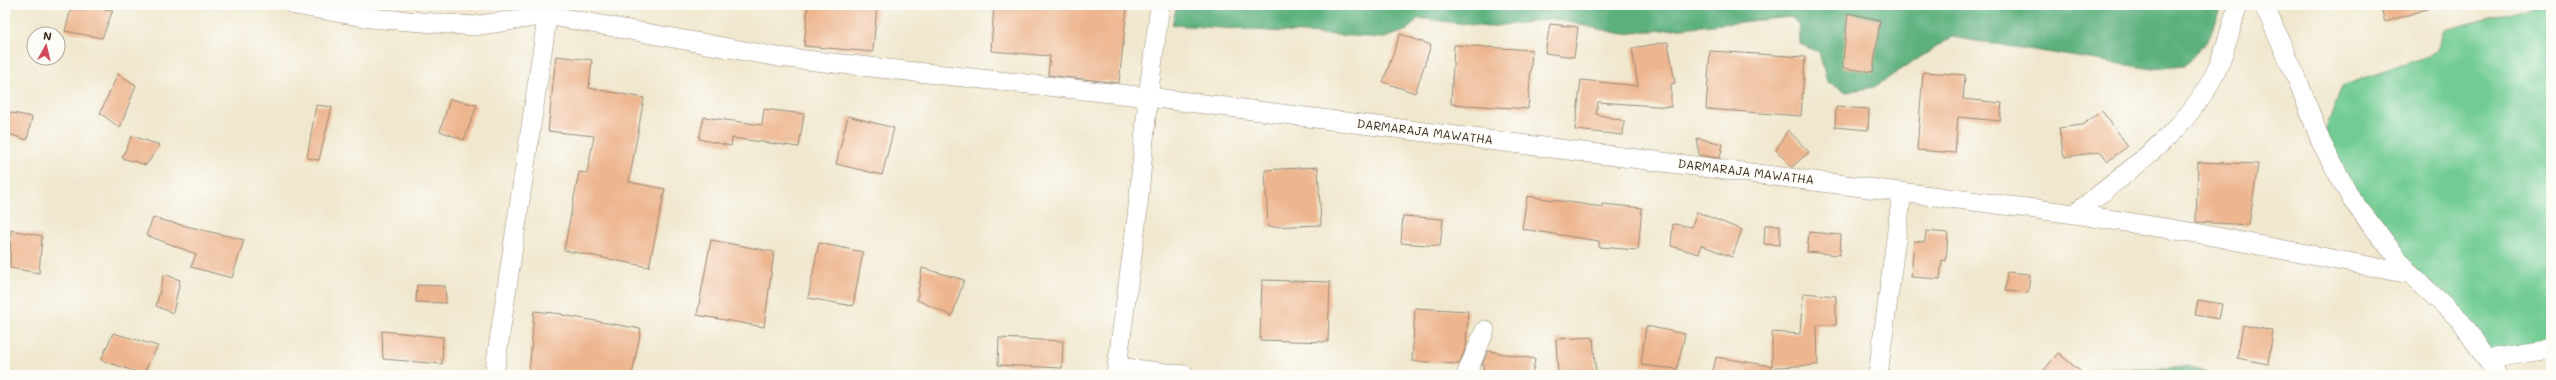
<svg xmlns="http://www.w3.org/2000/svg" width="2556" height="380" font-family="Mali,sans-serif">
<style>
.green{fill:#71cc93;stroke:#567b58}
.forest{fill:#5cb07d;stroke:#4c6d4e}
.building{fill:#eeb68f}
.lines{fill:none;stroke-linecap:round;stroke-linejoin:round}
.minor-casing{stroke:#968976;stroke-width:20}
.minor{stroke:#fff;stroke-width:19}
.labels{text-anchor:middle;stroke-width:3;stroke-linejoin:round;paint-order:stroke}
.street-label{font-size:12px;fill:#3b2a1e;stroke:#fdfcf7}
</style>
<rect width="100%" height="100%" fill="#fdfcf7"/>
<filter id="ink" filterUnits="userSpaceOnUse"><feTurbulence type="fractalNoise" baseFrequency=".025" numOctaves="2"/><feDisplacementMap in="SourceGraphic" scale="8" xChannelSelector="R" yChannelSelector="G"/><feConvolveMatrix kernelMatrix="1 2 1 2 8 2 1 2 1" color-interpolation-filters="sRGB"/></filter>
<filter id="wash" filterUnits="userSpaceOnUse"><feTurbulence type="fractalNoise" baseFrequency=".012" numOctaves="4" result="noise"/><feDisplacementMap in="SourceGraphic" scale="16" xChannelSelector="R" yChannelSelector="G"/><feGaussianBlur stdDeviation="0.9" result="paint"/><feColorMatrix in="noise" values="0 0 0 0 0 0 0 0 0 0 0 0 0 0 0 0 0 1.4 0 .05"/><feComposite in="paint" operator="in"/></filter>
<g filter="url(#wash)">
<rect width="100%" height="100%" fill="#f0e8ce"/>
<path class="green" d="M2539 5H2551V349L2489 359 2410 274 2321 142 2342 86 2428 56 2437 50 2444 30Z"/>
<path class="forest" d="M1177 5H2222L2208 40 2184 66 2152 69 1952 37 1874 87 1847 92 1827 82 1819 52 1800 44 1799 25 1791 17 1623 34 1552 19 1488 27 1418 18 1408 30 1384 38 1172 25Z
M2189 366 2217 375H2088L2093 369H2167Z"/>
<g id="blocks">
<path class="building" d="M72 5 113 10 102 38 65 31Z
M808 5H877L873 52 804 46Z
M994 5 1127 7 1119 83 1048 75 1050 56 991 51Z
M2380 5H2426L2427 9 2385 22Z
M1848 13 1880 20 1873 72 1842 68Z
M1550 24 1578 27 1574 57 1545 53Z
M1400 34 1431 45 1415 93 1383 82Z
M1668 42 1675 83 1671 84V107L1598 102 1596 114 1624 121 1623 135 1575 130 1581 80 1638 86 1632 48Z
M1454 45 1532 50 1528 109 1451 104Z
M1710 51 1805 57 1801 116 1706 109Z
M556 56 592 60 589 88 644 98 629 182 665 189 649 267 564 250 579 172 587 173 594 136 548 131Z
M1923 72 1965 75 1963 99 2002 103 2000 121 1958 117 1955 153 1917 150Z
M118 74 136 85 120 128 100 113Z
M450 99 477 105 464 140 440 131Z
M316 105 332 107 319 160 307 158Z
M1836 107 1869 109 1868 130 1835 127Z
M764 109 804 114 799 147 732 138 731 146 699 139 704 117 762 125Z
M2102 111 2128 146 2108 161 2101 152 2064 157 2059 128 2082 125Z
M8 112 32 117 27 140 5 133Z
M848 116 894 128 882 175 836 164Z
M1788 130 1809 152 1792 167 1776 150Z
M132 136 160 145 146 165 122 158Z
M1697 138 1723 144 1720 158 1699 155Z
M2198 162 2258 164 2249 225 2196 222Z
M1318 167 1321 225 1268 227 1265 170Z
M1527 196 1602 207V204L1642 208 1638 250 1599 247V241L1522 229Z
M1697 212 1742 230 1732 257 1701 245 1699 254 1671 246 1673 224 1692 227Z
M1403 216 1443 219 1440 246 1401 243Z
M153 218 244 240 232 278 191 267 196 254 146 235Z
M1765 225H1780V245L1764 244Z
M11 230 42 236 39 273 10 268Z
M1926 231 1948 233 1946 261 1942 260 1940 279 1911 277 1914 241 1925 242Z
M1809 232 1841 235 1840 255 1807 252Z
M711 240 774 252 764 327 697 315Z
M819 243 863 252 853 306 808 298Z
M922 268 964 280 952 316 917 300Z
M2007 272 2030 274 2028 293 2005 291Z
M164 274 180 280 173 313 156 306Z
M1262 280 1330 282 1328 342 1260 340Z
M417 285 445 286 446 303 416 302Z
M1803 293 1836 296V325H1817L1818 365 1775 367V375H1712L1716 357 1772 366V332L1800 334Z
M2198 300 2222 304 2219 319 2195 315Z
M1415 308 1468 311 1466 347 1459 364 1412 361Z
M534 311 562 314V315L641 329 632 375H529Z
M2243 325 2273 331 2268 364 2237 358Z
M1646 326 1685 334 1677 369 1641 365Z
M382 331 443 337 442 364 383 359Z
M113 333 158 346 143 374 101 360Z
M1593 337 1596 375H1558L1556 339Z
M999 338 1063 341 1062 368 998 365Z
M1488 351 1535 359 1532 375H1482L1484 365H1482Z
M2058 353 2085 375H2040Z"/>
</g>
</g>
<g filter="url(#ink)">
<use href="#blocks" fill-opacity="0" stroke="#968976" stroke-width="1"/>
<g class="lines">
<g class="minor-casing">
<path id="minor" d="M295 5 370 18 474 26 547 15 778 57 1148 97 2075 214C2126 172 2189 131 2217 69 2226 49 2231 26 2238 5
M2264 5 2298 81 2321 142 2352 200 2410 274
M2075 214 2196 233 2410 274 2459 319 2498 375
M2489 359 2551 349
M1117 367 1184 375
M494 375 549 5
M1116 375 1137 217 1148 97 1160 5
M1466 375 1485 330
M1878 375 1902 192"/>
</g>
<use href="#minor" class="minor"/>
</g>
</g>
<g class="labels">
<g class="street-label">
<text transform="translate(1425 132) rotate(7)" y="4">DARMARAJA MAWATHA</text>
<text transform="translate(1746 172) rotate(7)" y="4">DARMARAJA MAWATHA</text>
</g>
</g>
<rect width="2556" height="380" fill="none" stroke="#fdfcf7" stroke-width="20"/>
<g transform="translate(46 46) rotate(8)"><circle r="19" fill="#fdfcf7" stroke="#afa8a0"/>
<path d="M0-3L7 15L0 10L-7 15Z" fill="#d1495b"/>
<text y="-6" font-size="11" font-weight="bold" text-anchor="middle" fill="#3b2a1e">N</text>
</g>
</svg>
